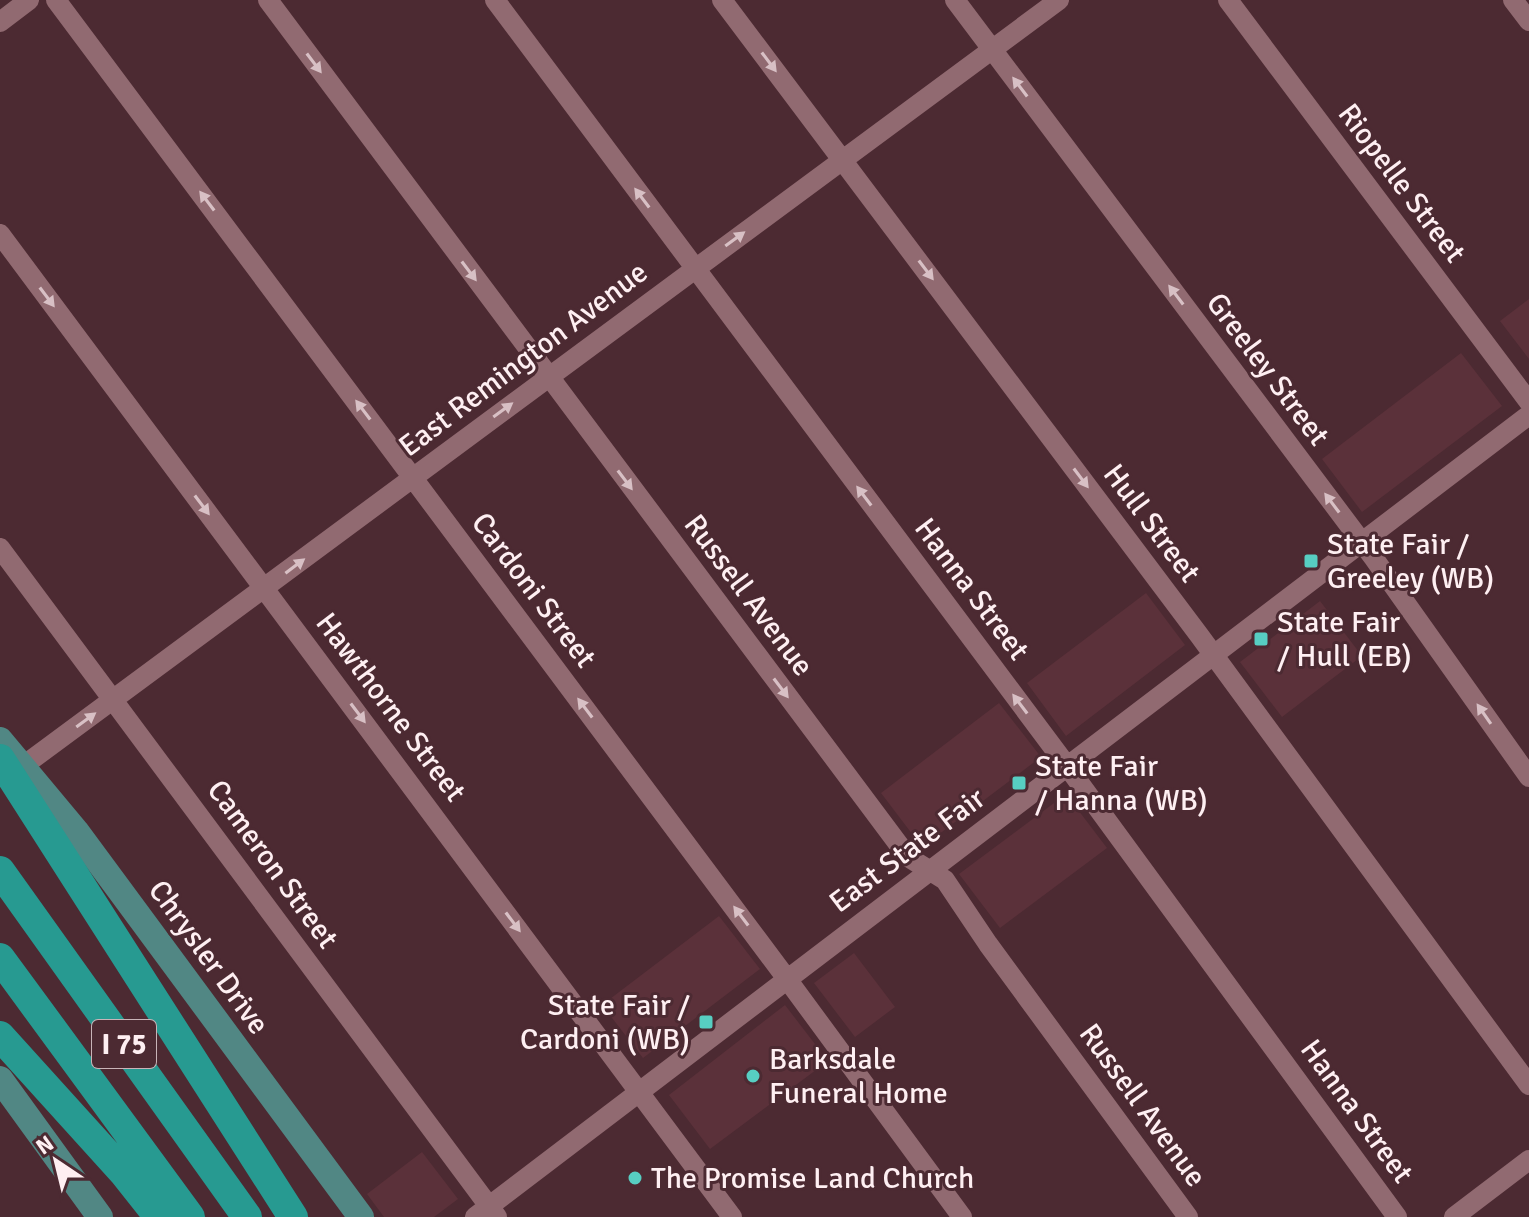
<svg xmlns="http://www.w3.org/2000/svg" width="1529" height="1217" font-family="Signika,sans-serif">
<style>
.built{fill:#5b313a}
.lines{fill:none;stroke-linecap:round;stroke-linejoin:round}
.minor{stroke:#916a71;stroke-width:20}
.major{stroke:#518784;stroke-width:26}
.highway{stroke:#279a91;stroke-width:30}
.oneway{fill:#d8c0c5}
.poi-dot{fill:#57cec2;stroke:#4c2a32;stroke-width:3}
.labels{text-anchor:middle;stroke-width:6;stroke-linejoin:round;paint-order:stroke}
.shield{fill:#4c2a32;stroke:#c9b4b8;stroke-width:2}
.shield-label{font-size:28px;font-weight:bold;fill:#feeff2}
.street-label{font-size:30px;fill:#feeff2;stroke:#4c2a32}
.poi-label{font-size:30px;fill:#feeff2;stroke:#4c2a32;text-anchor:start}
</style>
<rect width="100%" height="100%" fill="#4c2a32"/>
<path class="built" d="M1529 299V359L1500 321Z
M1461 353 1502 406 1362 512 1322 459Z
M1146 593 1185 645 1066 736 1027 683Z
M1320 601 1362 656 1282 717 1240 662Z
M999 703 1041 757 922 847 881 793Z
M1066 794 1107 848 1000 928 959 874Z
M719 916 760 969 643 1058 602 1005Z
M854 953 895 1007 855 1037 814 983Z
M785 1005 828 1061 710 1149 669 1095Z
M422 1152 458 1199 434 1217H384L367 1194Z"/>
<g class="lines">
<path class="minor" d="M56 0 787 979 962 1217
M268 0 908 857 945 880 988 944 1188 1217
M495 0 1067 766 1397 1217
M722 0 1199 635 1529 1085
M955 0 1373 557 1529 777
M1228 0 1529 402
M1513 0 1529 21
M0 22 29 0
M0 234 732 1217
M0 548 497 1217
M23 766 1059 0
M475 1217 1529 415
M1454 1217 1529 1160"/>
<path class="major" d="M0 740 76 831 361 1217
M0 1079 100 1217"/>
<path class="highway" d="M0 759 293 1217
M0 871 247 1217
M0 958 190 1217
M0 1036 124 1173 159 1217"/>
</g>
<defs><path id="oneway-solid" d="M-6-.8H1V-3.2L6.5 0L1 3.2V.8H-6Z" transform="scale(2)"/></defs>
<g class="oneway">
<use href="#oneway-solid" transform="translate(769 62) rotate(53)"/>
<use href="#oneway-solid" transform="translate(314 63) rotate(53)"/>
<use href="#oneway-solid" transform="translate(1020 87) rotate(-127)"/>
<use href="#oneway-solid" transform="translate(642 198) rotate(-127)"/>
<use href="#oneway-solid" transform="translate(207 201) rotate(-127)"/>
<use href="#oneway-solid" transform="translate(735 239) rotate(-36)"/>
<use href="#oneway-solid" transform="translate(926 270) rotate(53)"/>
<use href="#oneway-solid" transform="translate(469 271) rotate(53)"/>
<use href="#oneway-solid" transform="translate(1176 295) rotate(-127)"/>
<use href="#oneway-solid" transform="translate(47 297) rotate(53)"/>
<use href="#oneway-solid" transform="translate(363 410) rotate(-127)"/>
<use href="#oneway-solid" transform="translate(503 410) rotate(-36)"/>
<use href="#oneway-solid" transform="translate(1081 478) rotate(53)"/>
<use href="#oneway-solid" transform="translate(625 480) rotate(53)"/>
<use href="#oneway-solid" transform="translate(864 496) rotate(-127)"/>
<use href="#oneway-solid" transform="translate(1332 503) rotate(-127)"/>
<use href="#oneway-solid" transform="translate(202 505) rotate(53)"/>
<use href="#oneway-solid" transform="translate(295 566) rotate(-37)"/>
<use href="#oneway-solid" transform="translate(781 688) rotate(53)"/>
<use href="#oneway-solid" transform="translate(1020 704) rotate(-127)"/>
<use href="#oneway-solid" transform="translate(585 708) rotate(-127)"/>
<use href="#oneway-solid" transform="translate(358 713) rotate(53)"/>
<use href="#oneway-solid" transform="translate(1484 714) rotate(-125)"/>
<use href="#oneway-solid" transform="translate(86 720) rotate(-36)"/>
<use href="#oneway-solid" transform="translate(741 916) rotate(-127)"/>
<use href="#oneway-solid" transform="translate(513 922) rotate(53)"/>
</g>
<g class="poi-dot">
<rect x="1303" y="553" width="16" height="16" rx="4"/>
<rect x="1253" y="631" width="16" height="16" rx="4"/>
<rect x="1011" y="775" width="16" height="16" rx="4"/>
<rect x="698" y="1014" width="16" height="16" rx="4"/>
<circle cx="753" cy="1076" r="8"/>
<circle cx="635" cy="1178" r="8"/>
</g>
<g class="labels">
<rect class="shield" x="92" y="1020" width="64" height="48" rx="6"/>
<g class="shield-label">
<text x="124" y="1054">I 75</text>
</g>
<g class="street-label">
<text transform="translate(1402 183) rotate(53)" y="10">Riopelle Street</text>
<text transform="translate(523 359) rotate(-37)" y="10">East Remington Avenue</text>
<text transform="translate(1268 369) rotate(53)" y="10">Greeley Street</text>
<text transform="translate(1152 523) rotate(53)" y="10">Hull Street</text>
<text transform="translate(972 589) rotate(53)" y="10">Hanna Street</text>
<text transform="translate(534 590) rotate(53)" y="10">Cardoni Street</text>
<text transform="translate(749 595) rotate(53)" y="10">Russell Avenue</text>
<text transform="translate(391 707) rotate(53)" y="10">Hawthorne Street</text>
<text transform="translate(907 850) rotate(-37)" y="10">East State Fair</text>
<text transform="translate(273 864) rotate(54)" y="10">Cameron Street</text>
<text transform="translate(209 957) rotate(54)" y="10">Chrysler Drive</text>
<text transform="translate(1143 1105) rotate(54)" y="10">Russell Avenue</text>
<text transform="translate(1357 1111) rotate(54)" y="10">Hanna Street</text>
</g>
<g class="poi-label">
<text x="1327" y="554">State Fair /<tspan x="1327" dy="34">Greeley (WB)</tspan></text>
<text x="1277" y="632">State Fair<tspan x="1277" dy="34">/ Hull (EB)</tspan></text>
<text x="1035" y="776">State Fair<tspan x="1035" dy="34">/ Hanna (WB)</tspan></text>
<text x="690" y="1015" text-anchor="end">State Fair /<tspan x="690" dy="34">Cardoni (WB)</tspan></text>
<text x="769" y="1069">Barksdale<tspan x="769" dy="34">Funeral Home</tspan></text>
<text x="651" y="1188">The Promise Land Church</text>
</g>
</g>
<g transform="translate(56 1161) rotate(325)" stroke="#4c2a32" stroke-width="6" paint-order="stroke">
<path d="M0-6L14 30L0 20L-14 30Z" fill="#feeff2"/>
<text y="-12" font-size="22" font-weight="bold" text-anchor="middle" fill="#feeff2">N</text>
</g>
</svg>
